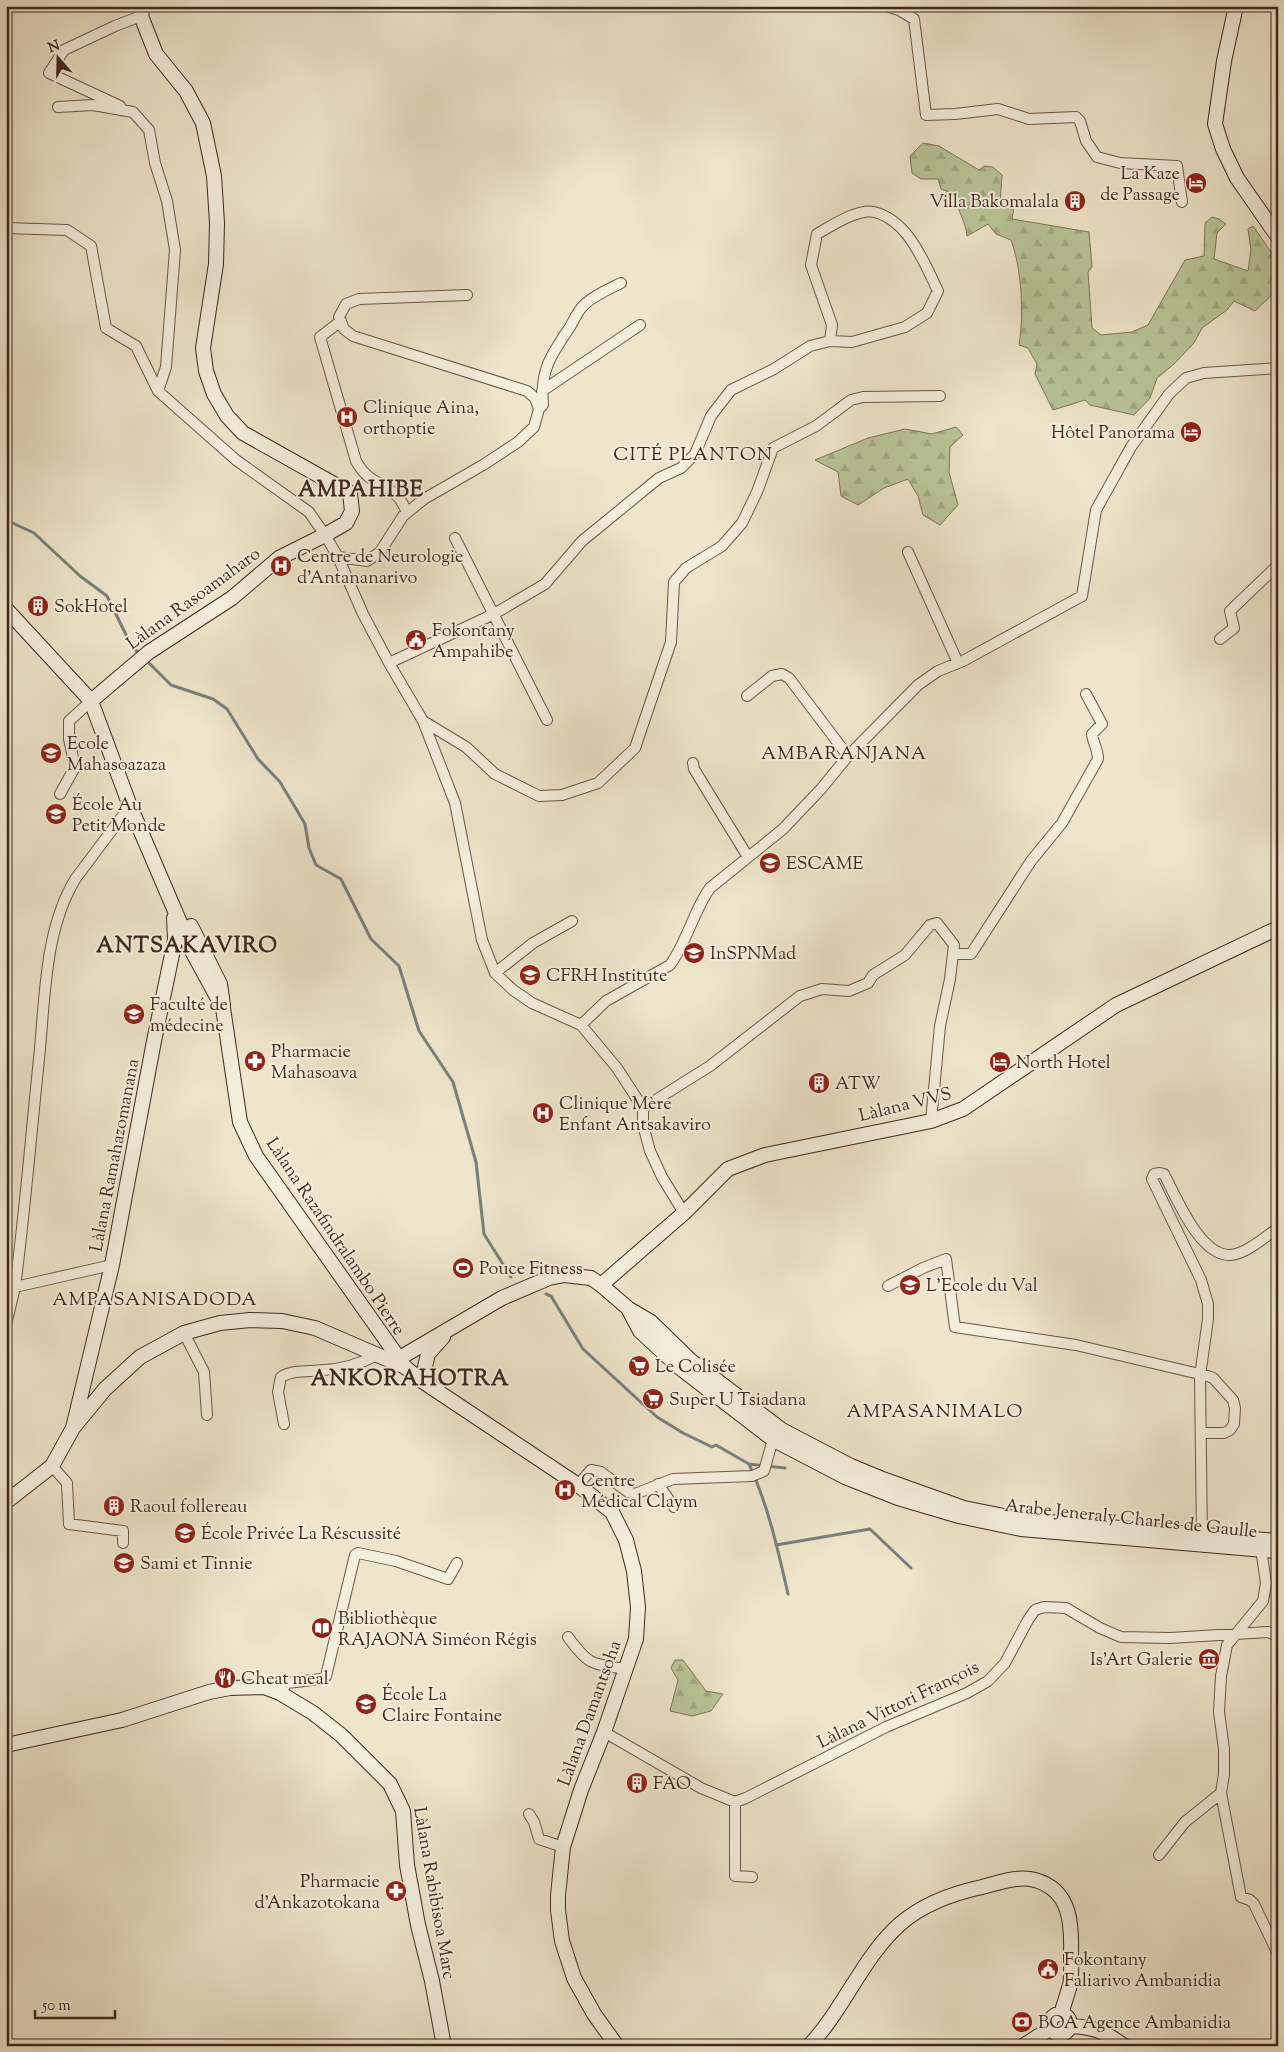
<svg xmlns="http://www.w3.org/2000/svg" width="1284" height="2052" font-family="'Sorts Mill Goudy',serif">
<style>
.forest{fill:url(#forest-firs);stroke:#7c765a}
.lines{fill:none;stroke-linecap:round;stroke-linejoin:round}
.stream{stroke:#78817f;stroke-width:3}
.street-casing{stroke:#6c5749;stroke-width:12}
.secondary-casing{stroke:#40281e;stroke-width:16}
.street{stroke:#f4eedd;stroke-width:10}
.secondary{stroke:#f4eedd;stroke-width:14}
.labels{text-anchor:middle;stroke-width:4;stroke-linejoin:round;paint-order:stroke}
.poi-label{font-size:18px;fill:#40281e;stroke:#f4eedd;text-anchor:start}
.street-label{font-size:18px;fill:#40281e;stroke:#f4eedd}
.neighbourhood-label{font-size:19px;letter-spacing:1px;fill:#40281e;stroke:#f4eedd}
.district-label{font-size:22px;font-weight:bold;letter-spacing:1px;fill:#40281e;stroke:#f4eedd}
</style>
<defs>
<pattern id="forest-firs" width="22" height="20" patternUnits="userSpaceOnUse" patternTransform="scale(1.25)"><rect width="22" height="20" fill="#b9c597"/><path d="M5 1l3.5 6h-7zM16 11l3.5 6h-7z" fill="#a0a982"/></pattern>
</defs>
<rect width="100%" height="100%" fill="#eee5ca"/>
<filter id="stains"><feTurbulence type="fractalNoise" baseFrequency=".004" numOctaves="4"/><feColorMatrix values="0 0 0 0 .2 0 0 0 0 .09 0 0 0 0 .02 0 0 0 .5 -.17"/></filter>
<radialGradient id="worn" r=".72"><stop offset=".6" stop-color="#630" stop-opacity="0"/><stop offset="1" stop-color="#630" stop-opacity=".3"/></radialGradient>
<path class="forest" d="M923 143 939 146 979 170 984 166 993 167 1002 175 1000 203 1014 207 1012 219 1089 232 1092 267 1088 272 1092 328 1101 335 1132 332 1148 325 1185 260 1204 256 1205 223 1212 217 1219 219 1226 224 1217 233 1214 259 1248 271 1251 250 1248 229 1253 226 1278 262V289L1255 311 1234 301 1227 310 1202 328 1194 343 1174 364 1157 378 1150 398 1134 415 1090 405 1085 400 1053 410 1035 374 1037 364 1028 348 1019 345C1024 314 1022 270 1011 240L996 234 988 224 967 236C966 222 957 208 952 193L941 189 938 179H921L912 173 910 156Z
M956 427 963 435 950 447 949 472 958 505 940 525 923 515 918 496 908 479 884 488 858 505 841 496 838 472 815 460 868 438 905 429 932 434Z
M675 1660H683L706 1691 723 1694 711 1711 692 1716 670 1711 678 1680 671 1668Z"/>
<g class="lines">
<path class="stream" d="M6 520 34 533 80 576 107 596 132 647 140 654
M146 660 171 685 213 699 227 709 258 759 280 782 305 824 309 848 316 865 341 879 371 939 399 966 419 1031 453 1082 476 1162 484 1234 511 1277
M546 1294 551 1296 583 1349 657 1417 683 1433 712 1447 716 1445 749 1464 785 1468
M749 1464C768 1505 778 1550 788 1594
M776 1545 870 1529 911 1568"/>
<g class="street-casing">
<path id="street" d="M886 6 899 10 914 19 926 115 955 114 998 109 1029 119 1076 117 1080 121 1086 141 1097 157 1120 163 1177 166 1182 202
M120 106 49 73 64 50 115 26 141 16
M58 107 93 105 133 112 149 130 155 163 167 201 175 250 166 367 158 391
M6 228 67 230 91 246 106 328 136 346 158 391 236 460 309 512 325 535 338 557 363 614 389 663 423 721 455 803 482 940 495 973 513 990 532 1003 581 1025 617 1068 643 1108V1125L650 1151 662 1177 684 1213
M467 295 359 299 346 304 339 317 344 329 353 336 527 391 535 398 539 409
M341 321 320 337 356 461C369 484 380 480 396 495 401 499 404 506 407 512
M542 391 640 325
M455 538 547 720
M908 552 958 663
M338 557 367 561 380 552 403 516 424 499 483 465 518 442 534 427 539 409 543 405C540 370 551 355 570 327 574 320 578 310 585 304 595 295 609 289 621 283
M1220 639 1234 628 1230 611 1278 565
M389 663 494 614 545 584 582 541 659 478 681 468 695 454 711 416 731 390 774 369 810 346 830 341 852 342 905 327 927 313 938 291C924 262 908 220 874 212 858 208 831 226 817 234L811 265 832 325 830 341
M747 696 772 676 782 674 789 678 848 756
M423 721 466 747 495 774 539 796 562 795 598 783 635 748 671 642 674 582 686 568 722 546 742 523 757 492 773 448 816 426 851 400 863 397 940 396
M693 763 694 769 748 857
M60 794 75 767 69 739V721L91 701
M953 954H971L1031 861 1062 823 1098 759C1098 749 1093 743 1092 734L1102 724 1086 694
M495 973 533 943 572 921
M581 1025 606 1001 670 965C687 942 693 912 710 888L783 829 821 789 848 756 918 685 938 671 963 661 1082 596 1096 510 1131 447 1169 394 1186 378 1204 373 1278 368
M643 1108 710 1066 800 996 822 989 849 991 868 983 873 975 905 955 930 925 937 923 954 945 950 979 940 1026 931 1121
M888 1286 923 1268 946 1259 955 1327 1076 1345 1208 1376 1213 1378 1233 1400 1235 1408 1234 1424 1230 1430 1224 1433H1201
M15 1287 112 1265
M6 1325 15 1287C25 1211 31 1135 39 1059 45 1001 44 929 76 878L130 806
M184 1333 204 1372 207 1415
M284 1424 278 1392 281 1377C294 1369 310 1372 324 1370 343 1369 360 1364 377 1355
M52 1466 67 1483 69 1524 123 1531V1543
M658 1484 674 1507
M578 1485 591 1470 601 1472 628 1492 635 1494 673 1479 752 1476 764 1471 773 1439
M1202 1540 1200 1376 1208 1319V1304L1201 1280 1152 1179 1154 1174 1160 1173 1164 1174C1176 1197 1200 1256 1230 1255 1246 1254 1265 1237 1278 1228
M1261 1549 1266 1583 1263 1601 1227 1645 1221 1676 1219 1712 1224 1749V1774L1221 1793 1241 1897 1250 1900 1254 1904 1278 1954
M568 1637C589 1666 592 1664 627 1669
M280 1693 287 1683 321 1679 326 1676 355 1555 358 1553 396 1561 448 1579 457 1563
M604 1732 701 1788 735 1802 746 1798 886 1727 967 1693 988 1681 1005 1663 1028 1620 1035 1610 1044 1607 1066 1608 1100 1628 1121 1637 1170 1638 1268 1632 1278 1636
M735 1802V1876L752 1877
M529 1814 534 1822 539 1839 563 1847
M1159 1855 1185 1822 1221 1793"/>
</g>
<g class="secondary-casing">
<path id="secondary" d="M1236 6 1224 61 1215 124 1223 149 1237 178 1278 237
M6 609 91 701 130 806 193 953 223 1008 240 1122 256 1156 405 1367 419 1379 578 1485 612 1512 626 1540 634 1571 638 1607 636 1639 604 1732 581 1790 563 1847 558 1895V1910L562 1941 574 1978 594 2014 617 2046
M91 701 149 652 232 598 279 558 325 535 346 523 352 511 350 493 243 433 227 416 214 394 206 371 203 348 216 264 217 223 214 176 203 123 186 91 156 54 141 16 143 6
M191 926 220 984 223 1005
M601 1285 684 1213 728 1169 765 1155 931 1121 963 1109 1116 1005 1278 928
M629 1310 640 1331 680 1368 774 1440 845 1477 898 1498 959 1516 1021 1529 1276 1551
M398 1359 502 1298 549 1278 564 1275 591 1278 601 1285 629 1309 651 1322 690 1360 782 1430 851 1466 880 1478 964 1508 1024 1520 1278 1541
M432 1388 424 1371 428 1354 443 1337
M73 1428 112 1265 154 1041 175 940 174 918
M6 1502 52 1466 73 1428 105 1389 140 1357 184 1333 220 1323 250 1320 282 1321 315 1328 403 1366
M6 1745 122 1720 209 1692 230 1688 264 1687 280 1693 313 1713 341 1735 390 1784 403 1811 407 1865 418 1925 432 1981 444 2046
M1050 2024a10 10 0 1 1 20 0a10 10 0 1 1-20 0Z
M1070 2026C1094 2027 1104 2031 1124 2046
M809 2046C844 2009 862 1958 900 1924 922 1905 954 1893 982 1887 998 1883 1019 1875 1035 1880 1071 1890 1072 1924 1071 1955 1071 1964 1072 1976 1070 1985 1067 1995 1064 2005 1061 2014
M1023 2046 1051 2028"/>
</g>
<use href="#street" class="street"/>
<use href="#secondary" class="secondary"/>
</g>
<defs>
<g id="hotel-disc" transform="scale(1.125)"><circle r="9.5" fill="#8f2418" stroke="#f4eedd"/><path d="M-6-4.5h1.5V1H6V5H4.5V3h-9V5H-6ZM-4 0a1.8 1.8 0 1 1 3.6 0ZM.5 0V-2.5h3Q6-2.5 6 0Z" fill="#fff"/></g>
<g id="building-disc" transform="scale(1.125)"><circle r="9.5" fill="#8f2418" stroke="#f4eedd"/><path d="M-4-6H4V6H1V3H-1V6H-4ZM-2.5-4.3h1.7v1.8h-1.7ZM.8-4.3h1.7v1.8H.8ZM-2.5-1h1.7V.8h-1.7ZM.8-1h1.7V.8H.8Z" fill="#fff"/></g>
<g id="hospital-disc" transform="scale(1.125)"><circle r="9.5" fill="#8f2418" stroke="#f4eedd"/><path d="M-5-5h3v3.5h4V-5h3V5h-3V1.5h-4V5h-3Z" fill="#fff"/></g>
<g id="civic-disc" transform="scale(1.125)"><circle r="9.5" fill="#8f2418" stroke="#f4eedd"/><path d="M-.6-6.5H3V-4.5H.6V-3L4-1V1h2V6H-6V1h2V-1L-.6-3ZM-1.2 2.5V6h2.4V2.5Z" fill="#fff"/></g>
<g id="school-disc" transform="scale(1.125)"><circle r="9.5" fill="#8f2418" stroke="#f4eedd"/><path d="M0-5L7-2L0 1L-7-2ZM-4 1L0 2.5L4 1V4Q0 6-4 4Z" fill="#fff"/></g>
<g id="university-disc" transform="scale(1.125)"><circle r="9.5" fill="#8f2418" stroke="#f4eedd"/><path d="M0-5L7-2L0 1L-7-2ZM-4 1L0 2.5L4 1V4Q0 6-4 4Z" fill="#fff"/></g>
<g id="pharmacy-disc" transform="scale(1.125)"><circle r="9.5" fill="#8f2418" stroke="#f4eedd"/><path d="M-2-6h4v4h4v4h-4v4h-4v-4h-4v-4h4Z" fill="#fff"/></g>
<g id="stadium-disc" transform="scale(1.125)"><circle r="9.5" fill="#8f2418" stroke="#f4eedd"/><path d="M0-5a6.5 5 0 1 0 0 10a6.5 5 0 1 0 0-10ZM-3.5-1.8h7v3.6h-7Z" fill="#fff"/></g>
<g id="supermarket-disc" transform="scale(1.125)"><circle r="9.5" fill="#8f2418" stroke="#f4eedd"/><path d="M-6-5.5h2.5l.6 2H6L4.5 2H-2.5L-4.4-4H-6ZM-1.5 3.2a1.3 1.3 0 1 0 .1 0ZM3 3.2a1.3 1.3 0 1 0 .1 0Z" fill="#fff"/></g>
<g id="library-disc" transform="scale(1.125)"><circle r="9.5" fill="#8f2418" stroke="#f4eedd"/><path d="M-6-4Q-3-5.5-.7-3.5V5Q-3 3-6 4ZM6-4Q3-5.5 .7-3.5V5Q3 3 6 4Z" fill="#fff"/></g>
<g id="museum-disc" transform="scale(1.125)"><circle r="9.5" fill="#8f2418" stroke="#f4eedd"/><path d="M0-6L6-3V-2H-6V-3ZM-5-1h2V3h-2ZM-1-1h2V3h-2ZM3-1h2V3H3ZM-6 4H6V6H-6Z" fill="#fff"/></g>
<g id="restaurant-disc" transform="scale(1.125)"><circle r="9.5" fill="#8f2418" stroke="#f4eedd"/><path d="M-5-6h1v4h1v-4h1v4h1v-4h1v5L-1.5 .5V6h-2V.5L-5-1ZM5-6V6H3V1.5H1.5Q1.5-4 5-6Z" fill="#fff"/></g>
<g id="bank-disc" transform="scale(1.125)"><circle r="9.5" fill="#8f2418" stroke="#f4eedd"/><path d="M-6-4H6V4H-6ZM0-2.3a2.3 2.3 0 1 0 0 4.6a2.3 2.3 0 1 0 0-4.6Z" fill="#fff"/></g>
</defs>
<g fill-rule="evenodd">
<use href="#hotel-disc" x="1196" y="183"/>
<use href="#building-disc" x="1075" y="201"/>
<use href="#hospital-disc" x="347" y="417"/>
<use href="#hotel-disc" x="1191" y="432"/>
<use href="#hospital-disc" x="281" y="566"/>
<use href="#building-disc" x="38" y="606"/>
<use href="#civic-disc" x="416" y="640"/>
<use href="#school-disc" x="51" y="753"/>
<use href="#school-disc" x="56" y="814"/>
<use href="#university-disc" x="770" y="863"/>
<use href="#university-disc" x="694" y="953"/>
<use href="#university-disc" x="530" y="975"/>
<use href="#university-disc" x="134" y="1014"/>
<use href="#pharmacy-disc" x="255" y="1061"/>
<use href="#hotel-disc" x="1000" y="1062"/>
<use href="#building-disc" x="819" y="1083"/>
<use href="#hospital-disc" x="543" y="1113"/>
<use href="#stadium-disc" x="463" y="1268"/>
<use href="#school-disc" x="910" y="1285"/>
<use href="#supermarket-disc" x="639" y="1366"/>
<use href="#supermarket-disc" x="653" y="1399"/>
<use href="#hospital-disc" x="565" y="1490"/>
<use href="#building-disc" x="114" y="1506"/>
<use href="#school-disc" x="185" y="1533"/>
<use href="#school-disc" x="124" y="1563"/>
<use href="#library-disc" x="322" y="1628"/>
<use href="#museum-disc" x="1209" y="1659"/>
<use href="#restaurant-disc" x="225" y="1678"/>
<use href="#school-disc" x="366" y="1704"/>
<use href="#building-disc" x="637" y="1783"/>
<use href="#pharmacy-disc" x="396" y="1891"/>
<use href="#civic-disc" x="1048" y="1969"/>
<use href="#bank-disc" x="1022" y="2022"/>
</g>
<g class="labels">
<g class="poi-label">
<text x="1180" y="179" text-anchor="end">La Kaze<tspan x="1180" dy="21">de Passage</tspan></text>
<text x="1059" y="207" text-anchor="end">Villa Bakomalala</text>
<text x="363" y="413">Clinique Aina,<tspan x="363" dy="21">orthoptie</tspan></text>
<text x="1175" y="438" text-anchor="end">Hôtel Panorama</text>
<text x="297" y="562">Centre de Neurologie<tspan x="297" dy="21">d'Antananarivo</tspan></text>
<text x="54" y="612">SokHotel</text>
<text x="432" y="636">Fokontany<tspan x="432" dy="21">Ampahibe</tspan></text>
<text x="67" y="749">Ecole<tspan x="67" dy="21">Mahasoazaza</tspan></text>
<text x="72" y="810">École Au<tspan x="72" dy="21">Petit Monde</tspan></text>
<text x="786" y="869">ESCAME</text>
<text x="710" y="959">InSPNMad</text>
<text x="546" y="981">CFRH Institute</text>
<text x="150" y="1010">Faculté de<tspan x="150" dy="21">médecine</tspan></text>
<text x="271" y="1057">Pharmacie<tspan x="271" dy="21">Mahasoava</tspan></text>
<text x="1016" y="1068">North Hotel</text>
<text x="835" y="1089">ATW</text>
<text x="559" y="1109">Clinique Mère<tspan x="559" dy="21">Enfant Antsakaviro</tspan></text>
<text x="479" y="1274">Pouce Fitness</text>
<text x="926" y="1291">L'Ecole du Val</text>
<text x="655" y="1372">Le Colisée</text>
<text x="669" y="1405">Super U Tsiadana</text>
<text x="581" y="1486">Centre<tspan x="581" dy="21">Médical Claym</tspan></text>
<text x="130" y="1512">Raoul follereau</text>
<text x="201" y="1539">École Privée La Réscussité</text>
<text x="140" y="1569">Sami et Tinnie</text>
<text x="338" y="1624">Bibliothèque<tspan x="338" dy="21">RAJAONA Siméon Régis</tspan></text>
<text x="1193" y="1665" text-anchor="end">Is'Art Galerie</text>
<text x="241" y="1684">Cheat meal</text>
<text x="382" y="1700">École La<tspan x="382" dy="21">Claire Fontaine</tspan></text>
<text x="653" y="1789">FAO</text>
<text x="380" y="1887" text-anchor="end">Pharmacie<tspan x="380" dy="21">d'Ankazotokana</tspan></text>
<text x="1064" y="1965">Fokontany<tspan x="1064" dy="21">Faliarivo Ambanidia</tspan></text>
<text x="1038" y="2028">BOA Agence Ambanidia</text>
</g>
<g class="street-label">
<text transform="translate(193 598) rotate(-36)" y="6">Làlana Rasoamaharo</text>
<text transform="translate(905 1104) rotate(-14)" y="6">Làlana VVS</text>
<text transform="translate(114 1155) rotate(-79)" y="6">Làlana Ramahazomanana</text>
<text transform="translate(336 1236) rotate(56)" y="6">Làlana Razafindralambo Pierre</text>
<text transform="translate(1131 1518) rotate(6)" y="6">Arabe Jeneraly Charles de Gaulle</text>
<text transform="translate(898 1704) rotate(-26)" y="6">Làlana Vittori François</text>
<text transform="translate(589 1713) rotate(-70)" y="6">Làlana Damantsoha</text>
<text transform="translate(435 1893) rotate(80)" y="6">Làlana Rabibisoa Marc</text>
</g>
<g class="neighbourhood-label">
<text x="693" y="460">CITÉ PLANTON</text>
<text x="844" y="759">AMBARANJANA</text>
<text x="155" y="1305">AMPASANISADODA</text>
<text x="935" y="1417">AMPASANIMALO</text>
</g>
<g class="district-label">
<text x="361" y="496">AMPAHIBE</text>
<text x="187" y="952">ANTSAKAVIRO</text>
<text x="410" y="1385">ANKORAHOTRA</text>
</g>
</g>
<rect width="1284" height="2052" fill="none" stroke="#eee5ca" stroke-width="25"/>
<rect x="8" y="8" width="1269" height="2037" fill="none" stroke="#40281e" stroke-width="2.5"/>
<rect x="12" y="12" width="1259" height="2027" fill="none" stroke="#40281e"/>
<g transform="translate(58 58) rotate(340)" stroke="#f4eedd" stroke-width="4" paint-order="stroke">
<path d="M0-4L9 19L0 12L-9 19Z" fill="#40281e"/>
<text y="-8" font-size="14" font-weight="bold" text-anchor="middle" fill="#40281e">N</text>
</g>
<path d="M35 2010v8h80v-8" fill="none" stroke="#40281e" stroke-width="2.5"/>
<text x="42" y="2010" font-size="15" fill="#40281e" stroke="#f4eedd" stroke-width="4" paint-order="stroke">50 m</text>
<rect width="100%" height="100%" filter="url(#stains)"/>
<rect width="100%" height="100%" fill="url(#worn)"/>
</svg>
